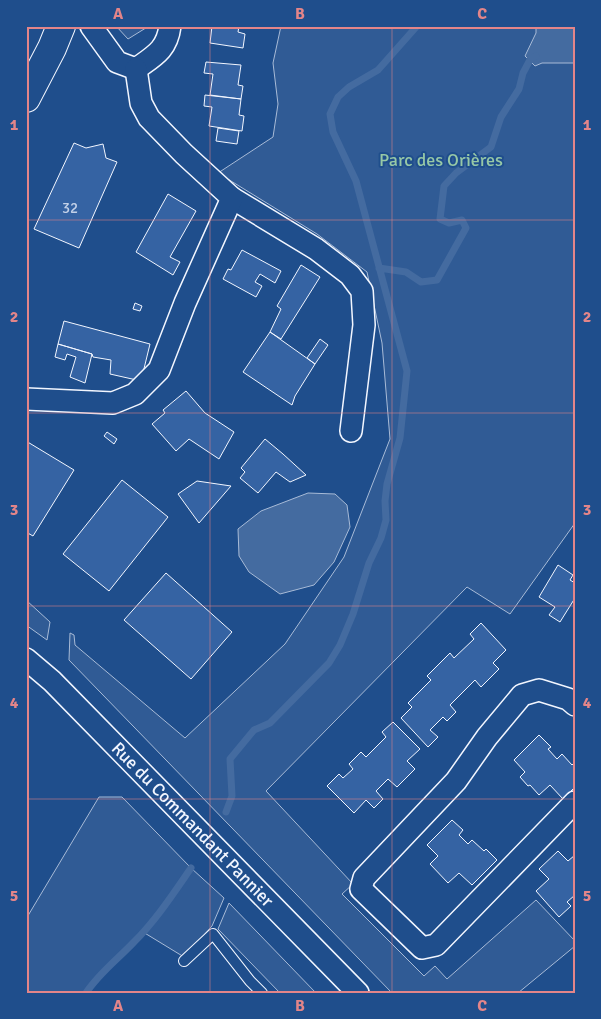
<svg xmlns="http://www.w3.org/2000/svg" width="601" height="1019" font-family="Signika,sans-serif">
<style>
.built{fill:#305b95;stroke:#a8bbd7}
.water{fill:#446ba0;stroke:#a8bbd7}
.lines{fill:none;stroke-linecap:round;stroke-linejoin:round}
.stream{stroke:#446ba0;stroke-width:7}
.building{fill:#3563a3;stroke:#f2f6ff}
.lane-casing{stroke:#f2f6ff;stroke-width:12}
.street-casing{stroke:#f2f6ff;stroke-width:24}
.secondary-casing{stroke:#f2f6ff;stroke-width:30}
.lane{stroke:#1f4e8c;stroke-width:10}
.street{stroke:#1f4e8c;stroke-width:21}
.secondary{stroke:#1f4e8c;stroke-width:28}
.grid{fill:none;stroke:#e38589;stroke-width:1;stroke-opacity:0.55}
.labels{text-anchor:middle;stroke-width:4;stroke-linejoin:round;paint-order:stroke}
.number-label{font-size:15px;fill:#c3d1e8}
.park-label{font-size:18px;fill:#97c8a6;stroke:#1f4e8c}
.street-label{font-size:18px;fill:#f2f6ff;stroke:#1f4e8c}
.neatline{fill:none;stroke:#e38589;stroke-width:2}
.grid-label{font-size:16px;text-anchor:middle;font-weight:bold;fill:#e38589}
</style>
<rect width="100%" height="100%" fill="#1f4e8c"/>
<path class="built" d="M116 26H149L128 39Z
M281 26H575V523L510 614 467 587 266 791 353 884 342 894 424 976 435 966 447 979 536 900 575 941V946L518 993H392L69 660 70 633 74 635 75 645 185 738 285 644 344 557 390 439 382 343 367 272 317 234 218 173 273 137 278 104 273 63Z
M26 600 50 622 47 640 26 625Z
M99 797H122L191 868 224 898 212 926 184 957 143 932 95 980 86 993H26V919Z
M229 903 316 993H280L218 929Z"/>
<path class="water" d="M536 26H575V63H542L535 66 525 56 536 33Z
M308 493 335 494 347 505 350 527 334 562 314 585 280 594 249 572 239 556 238 529 261 511Z"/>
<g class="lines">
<path class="stream" d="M379 268 406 272 421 282 437 280 466 228 462 220 449 223 440 219 444 186 456 173 491 147 501 117 519 89 523 73 531 58 536 56
M226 812 232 796 230 759 254 730 270 723 329 663 340 645 353 614 369 563 381 538 386 520 385 501 387 484 400 438 407 371 356 181 333 132 330 114 338 97 349 87 378 70 417 26
M86 993C99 973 118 959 134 942 156 920 173 894 191 868"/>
</g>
<path class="building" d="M212 26H239L238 32 245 34 243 48 210 43Z
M206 62 241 65 238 85 243 86 241 99 210 95 213 74 204 73Z
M205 95 241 99 239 115 244 116 242 131 209 126 212 107 204 106Z
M218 128 239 131 237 144 216 141Z
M74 143 86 148 103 144 106 158 117 162 79 248 34 229Z
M168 194 196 211 170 257 180 262 173 275 136 252Z
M242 250 281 271 275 283 260 274 255 282 262 286 256 297 223 279 228 269 231 270Z
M301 265 320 277 281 339 270 332 281 309 277 306Z
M135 303 142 306 140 311 133 309Z
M64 321 150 344 141 381 110 374 111 360 93 357 92 354 58 344Z
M270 332 315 364 295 396 292 405 243 372Z
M320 339 328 345 315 364 307 358Z
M58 344 92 354 85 383 70 377 76 357 67 354 65 360 55 357Z
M186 391 205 413 234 432 219 459 189 439 176 451 152 424 165 413 163 410Z
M107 432 117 439 114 444 104 436Z
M265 439 283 454 306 475 290 482 276 472 258 493 240 478 245 472 241 468Z
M26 441 74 470 33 536 26 532Z
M122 480 168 517 109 591 63 554Z
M197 481 231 486 199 523 178 494Z
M558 565 573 575 570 580 575 583V598L560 622 549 615 555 607 539 597Z
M166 573 232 632 191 679 124 620Z
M481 623 506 650 493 663 499 669 481 687 475 680 450 705 456 712 447 721 443 717 430 730 438 737 428 747 401 718 412 707 408 703 431 680 427 676 450 653 454 658 474 639 470 634Z
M393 722 420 749 407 761 415 769 397 787 388 779 376 791 383 799 374 808 366 800 354 813 327 786 339 774 343 778 353 769 349 764 361 752 366 757 386 737 382 732Z
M539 735 551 747 548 749 557 759 562 754 572 765 575 762V787L563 799 550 785 539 795 530 785 528 786 520 777 525 772 514 760Z
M452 820 463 830 459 835 468 844 472 840 484 851 486 849 497 860 472 885 459 873 448 883 430 864 438 856 427 845Z
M558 851 568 861 575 855V895L567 902 571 906 559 917 536 891 549 879 539 869Z"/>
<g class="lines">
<g class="lane-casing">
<path id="lane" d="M184 961 213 934 250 981 262 993"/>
</g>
<g class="street-casing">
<g id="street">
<path d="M91 26 117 62 136 69C154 56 167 50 170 26"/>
<path d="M232 198 316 249 350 275 362 291 364 325 351 431"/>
<path d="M26 399 113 403 135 394 159 370 185 303 232 198 184 154 149 118 141 103 136 69"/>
<path id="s1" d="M26 659 52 681 358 993"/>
<path d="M575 705 568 699 539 690 522 695 487 737 456 781 364 878 361 889 422 948 436 945 575 802"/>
</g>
</g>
<g class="secondary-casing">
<path id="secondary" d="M26 98 52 48 61 26"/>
</g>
<use href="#lane" class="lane"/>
<use href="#street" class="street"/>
<use href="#secondary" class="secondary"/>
</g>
<path class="grid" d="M210 26V993M392 26V993M26 220H575M26 413H575M26 606H575M26 799H575"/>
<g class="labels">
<g class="number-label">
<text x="70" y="213">32</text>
</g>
<g class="park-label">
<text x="441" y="166">Parc des Orières</text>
</g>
<g class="street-label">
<text dy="6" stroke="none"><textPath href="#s1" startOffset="235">Rue du Commandant Pannier</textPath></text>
</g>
</g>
<rect width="601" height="1019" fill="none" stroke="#1f4e8c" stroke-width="55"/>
<rect x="28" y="28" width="546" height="964" class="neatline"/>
<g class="grid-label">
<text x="118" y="19">A</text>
<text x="300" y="19">B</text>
<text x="482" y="19">C</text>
<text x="14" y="130">1</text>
<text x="587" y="130">1</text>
<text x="14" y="322">2</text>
<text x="587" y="322">2</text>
<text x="14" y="515">3</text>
<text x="587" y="515">3</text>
<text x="14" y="708">4</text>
<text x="587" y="708">4</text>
<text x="14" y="901">5</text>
<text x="587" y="901">5</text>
<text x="118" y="1011">A</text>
<text x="300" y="1011">B</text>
<text x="482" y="1011">C</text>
</g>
</svg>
